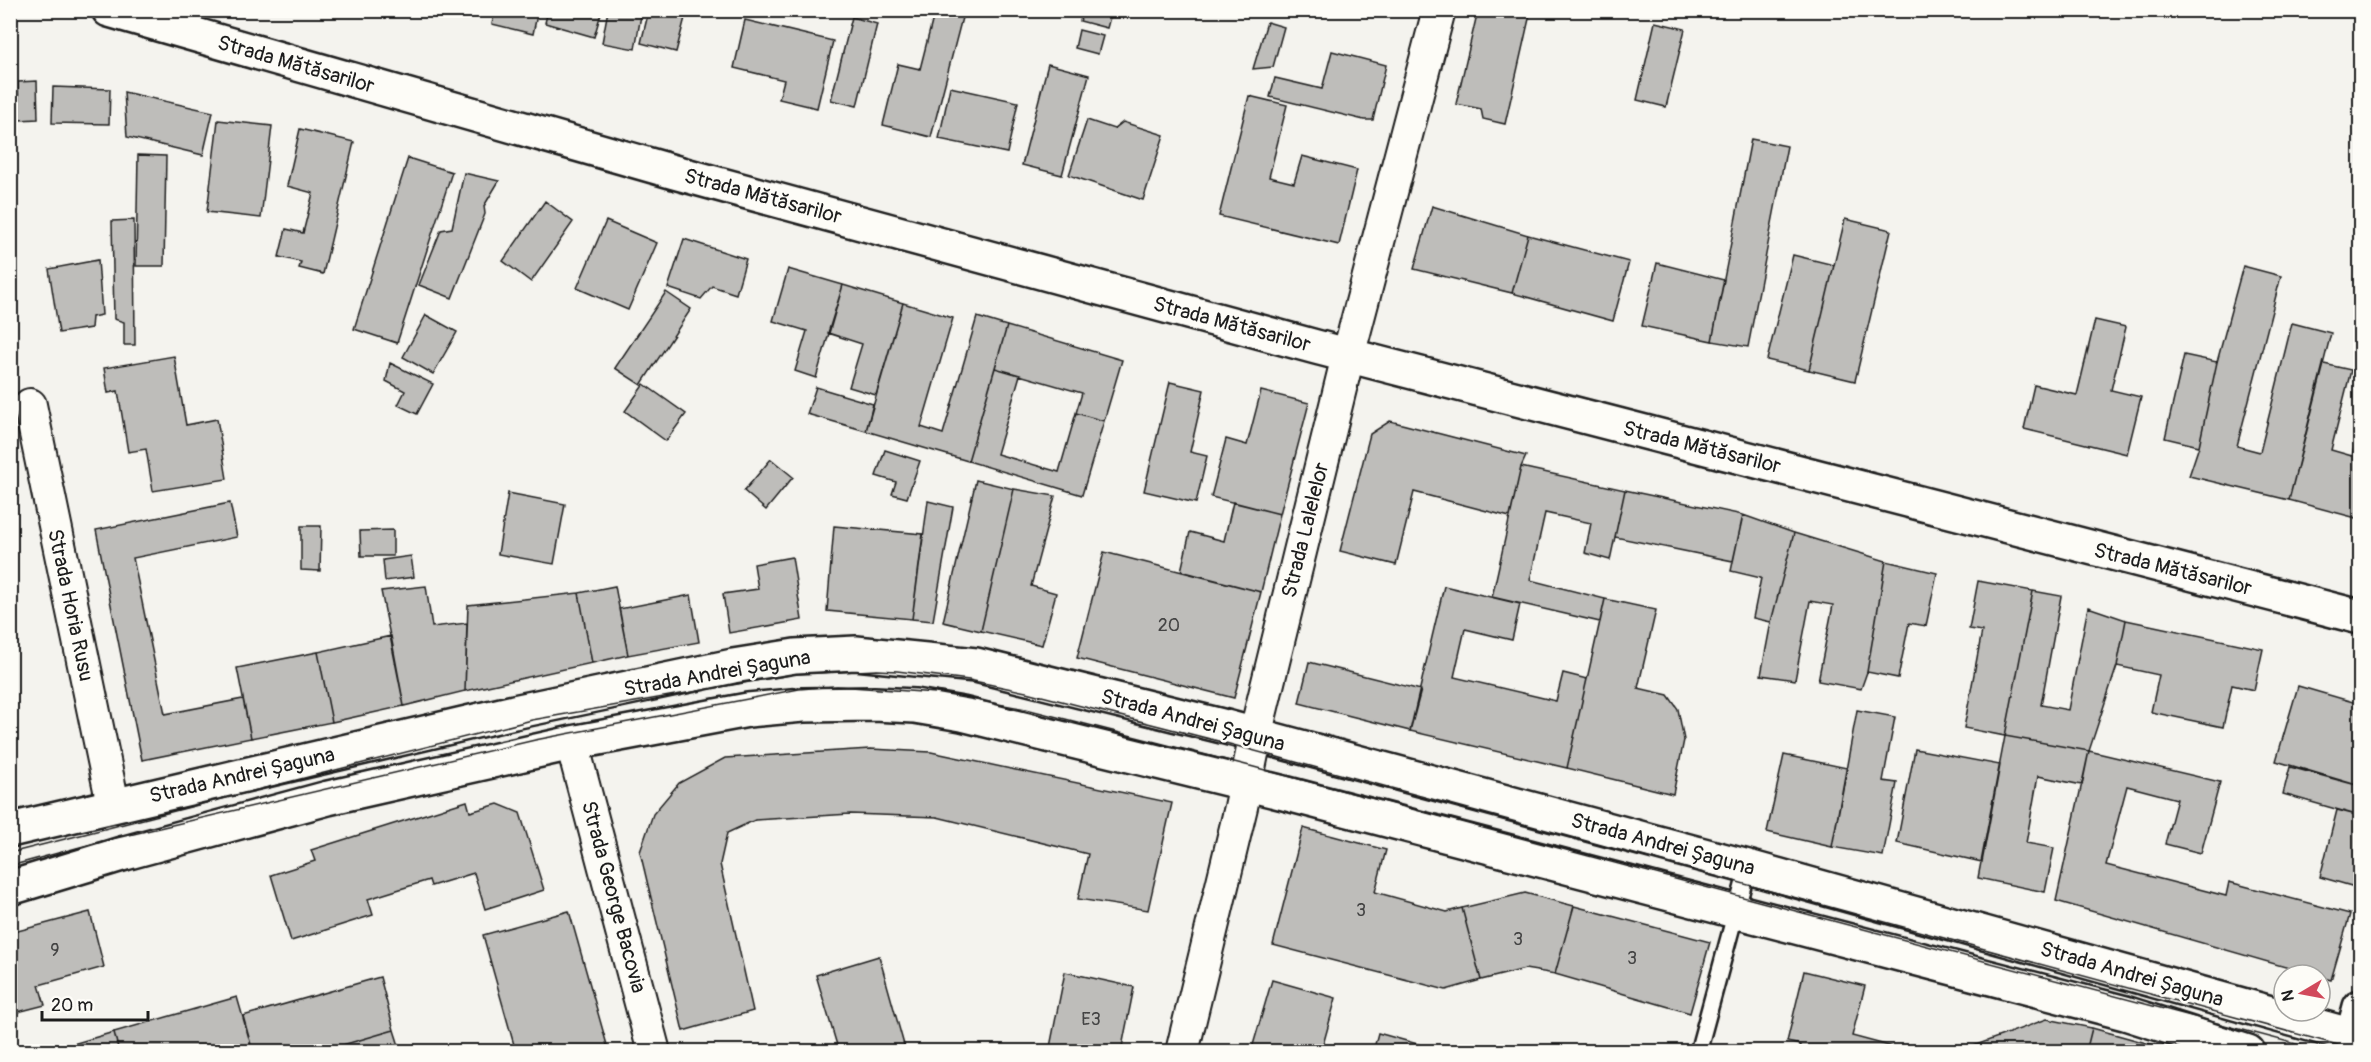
<svg xmlns="http://www.w3.org/2000/svg" width="2371" height="1062" font-family="Pangolin,sans-serif">
<style>
.building{fill:#bebdba;stroke:#1c1c1c;stroke-width:1.5}
.lines{fill:none;stroke-linecap:round;stroke-linejoin:round}
.service-casing{stroke:#1c1c1c;stroke-width:20}
.minor-casing{stroke:#1c1c1c;stroke-width:36}
.tertiary-casing{stroke:#1c1c1c;stroke-width:38}
.primary-casing{stroke:#1c1c1c;stroke-width:38}
.service{stroke:#fdfcf7;stroke-width:15}
.minor{stroke:#fdfcf7;stroke-width:32}
.tertiary{stroke:#fdfcf7;stroke-width:33}
.primary{stroke:#fdfcf7;stroke-width:33}
.tram{stroke:#1c1c1c;stroke-width:1.5}
.labels{text-anchor:middle;stroke-width:5;stroke-linejoin:round;paint-order:stroke}
.number-label{font-size:18px;fill:#444}
.street-label{font-size:21px;fill:#1c1c1c;stroke:#fdfcf7}
</style>
<rect width="100%" height="100%" fill="#f4f3ee"/>
<filter id="ink" filterUnits="userSpaceOnUse"><feTurbulence type="fractalNoise" baseFrequency=".0167" numOctaves="2"/><feDisplacementMap in="SourceGraphic" scale="12" xChannelSelector="R" yChannelSelector="G"/><feConvolveMatrix kernelMatrix="1 2 1 2 8 2 1 2 1" color-interpolation-filters="sRGB"/></filter>
<g filter="url(#ink)">
<path class="building" d="M495 10H538L533 34 492 24Z
M548 10H602L594 37 545 23Z
M608 10H642L635 49 602 43Z
M649 10H687L676 52 641 43Z
M935 10H964L931 137 883 125 898 64 920 69Z
M1083 10H1112L1107 28 1080 21Z
M1478 10H1531L1505 124 1483 119 1481 109 1456 104Z
M852 17 877 24 857 106 831 100Z
M745 20 833 41 817 108 779 99 784 80 734 68Z
M1267 22 1284 27 1273 67 1253 69Z
M1655 22 1685 29 1666 107 1637 100Z
M1079 30 1103 36 1098 54 1075 48Z
M1332 51 1386 65 1373 120H1364L1270 97 1275 78 1322 89Z
M1048 64 1089 75 1062 175 1022 165Z
M37 81 38 119 19 120 18 82Z
M53 87 110 89 109 124 52 123Z
M950 87 1018 102 1007 153 939 139Z
M124 92 213 112 203 155 127 137Z
M1249 96 1287 105 1269 177 1294 183 1302 156 1357 170 1339 245 1219 216Z
M218 120 272 126 261 218 207 212Z
M1087 120 1114 129 1123 122 1164 135 1143 200 1069 175Z
M300 129 354 142 323 274 299 268 301 262 279 257 286 229 303 233 313 193 287 186Z
M1751 139 1787 146 1748 347 1712 341Z
M138 155 166 156 164 266H136Z
M408 158 452 172 397 343 354 329Z
M464 173 499 181 484 206 485 214 452 298 419 285 441 230 452 228Z
M545 201 573 222 531 282 503 261Z
M1432 206 1528 235 1512 293 1414 269Z
M1845 219 1891 230 1855 381 1809 370Z
M134 220 135 345H124V322L114 319 112 221Z
M606 221 657 243 628 310 577 288Z
M1528 235 1629 262 1613 321 1512 293Z
M684 239 746 259 736 294 712 286 701 299 668 288Z
M1793 255 1834 265 1809 370 1767 360Z
M98 260 102 315 92 317 91 328 59 333 49 269Z
M1657 263 1724 280 1712 341 1642 326Z
M2243 266 2281 276 2237 446 2260 452 2292 323 2331 333 2289 500 2189 476 2199 446 2217 362Z
M788 269 843 285 816 378 795 371 807 331 773 321Z
M843 285 903 303 876 395 849 387 862 344 828 333Z
M666 292 691 309 641 385 615 368Z
M903 303 953 318 921 427 943 434 977 317 1007 326 968 461 866 431Z
M426 315 457 332 433 374 403 357Z
M2095 320 2126 327 2111 390 2141 397 2127 454 2024 429 2034 385 2077 395Z
M1007 326 1122 360 1104 421 1076 413 1082 393 995 368Z
M2184 355 2217 362 2199 446 2165 438Z
M174 356 186 425 217 419 227 479 153 491 146 449 128 452 118 391 108 393 104 368Z
M390 363 433 384 417 414 398 405 405 391 386 381Z
M2324 364 2351 370 2331 450 2352 456 2360 422V519L2289 500Z
M995 368 1020 375 997 454 1059 472 1076 413 1104 421 1082 495 968 461Z
M1170 382 1204 390 1190 452 1207 456 1196 503 1144 491Z
M644 384 686 414 666 441 625 411Z
M816 387 873 404 866 431 807 414Z
M1261 391 1309 403 1280 514 1211 497 1226 439 1247 445Z
M1390 421 1526 456 1521 467 1510 517 1414 492 1396 565 1340 551 1370 434Z
M885 450 920 461 907 498 892 494 896 482 876 476Z
M771 459 793 477 766 510 744 491Z
M1521 467 1625 490 1610 560 1585 553 1591 523 1545 513 1530 580 1605 599 1600 622 1492 597Z
M976 480 1014 489 981 631 943 622Z
M1014 489 1055 496 1031 586 1056 593 1042 645 981 631Z
M1625 490 1743 515 1733 561 1615 537Z
M508 493 565 504 554 564 498 554Z
M928 501 953 507 933 621 912 619Z
M1233 502 1280 514 1261 592 1181 571 1190 532 1224 541Z
M230 503 237 537 133 558 165 714 243 699 251 738 142 760 96 530Z
M1743 515 1794 533 1771 622 1753 618 1761 578 1731 571Z
M301 526H321L320 571 301 570Z
M834 526 923 534 912 619 827 611Z
M393 530V556H361L360 531Z
M1794 533 1886 561 1867 672 1861 689 1818 681 1833 605 1810 601 1795 680 1761 675 1771 622Z
M1104 552 1261 592 1234 698 1077 658Z
M411 556 414 577 385 581 383 560Z
M792 557 802 620 729 633 723 594 758 589 754 564Z
M1886 561 1937 573 1926 626 1909 623 1898 678 1867 672Z
M1978 581 2033 591 2005 736 1964 728 1982 631 1969 629Z
M426 586 432 627 467 623 465 691 404 706 381 591Z
M615 586 628 655 592 663 579 593Z
M1444 586 1520 604 1512 640 1465 629 1454 677 1556 701 1563 673 1587 679 1567 768 1410 731Z
M2033 591 2061 596 2041 705 2068 710 2088 607 2126 620 2117 666 2089 751 2005 736Z
M579 593 592 663 465 691 468 605Z
M691 595 699 642 628 655 619 609Z
M1605 599 1656 610 1638 688 1668 695 1678 709 1684 740 1673 794 1567 768Z
M2126 620 2263 649 2254 690 2232 685 2223 727 2151 712 2159 675 2117 666Z
M391 636 404 706 332 722 318 652Z
M318 652 332 722 251 738 237 668Z
M1309 662 1421 690 1410 731 1299 703Z
M2298 686 2360 704V786L2276 761Z
M1857 710 1895 717 1883 781 1897 783 1883 856 1832 847Z
M2005 736 2089 751 2082 785 2038 776 2026 843 2054 848 2045 892 1978 878Z
M870 749 931 752 1172 803 1148 910 1078 899 1088 854 937 817 850 814 755 820 727 833 720 864 753 1011 683 1031 640 852 653 814 679 783 725 758Z
M1915 749 2000 765 1982 862 1897 843Z
M2089 751 2220 782 2201 853 2165 844 2177 799 2127 786 2106 865 2226 896 2229 882 2350 914 2331 980 2320 977V975H2313L2056 901Z
M1784 755 1847 768 1832 847 1767 832Z
M2290 767 2360 786V816L2283 794Z
M467 801 470 812 498 804 520 813 544 890 485 909 474 873 431 886 429 880 368 899 373 915 291 941 271 875 315 861 311 850Z
M2337 810 2360 816V866L2355 887 2320 877Z
M1303 828 1386 850 1375 892 1447 912 1462 908 1481 980 1446 990 1273 945Z
M1525 893 1574 906 1555 974 1525 969 1481 980 1462 908Z
M1574 906 1710 942 1690 1013 1555 974Z
M569 911 609 1052H516L483 935Z
M90 912 104 967 39 985 45 1005 10 1014V933Z
M879 956 906 1052H839L816 975Z
M1804 971 1865 986 1852 1036 1912 1052H1799L1801 1045 1787 1042Z
M1065 972 1134 987 1121 1052H1049Z
M380 977 394 1030 319 1052H253L243 1016Z
M1272 980 1336 998 1321 1052H1251Z
M237 997 253 1052H119L114 1032Z
M2047 1019 2092 1028 2086 1052H1957Z
M2092 1028 2179 1052H2086Z
M394 1030 401 1052H340L339 1046Z
M114 1032 119 1052H68L66 1046Z
M1378 1033 1446 1052H1373Z"/>
<g class="lines">
<g class="service-casing">
<path id="service" d="M1698 1052 1748 867"/>
</g>
<g class="minor-casing">
<path id="minor" d="M30 405 113 804
M572 743 654 1052
M1182 1052 1241 807 1260 715 1348 356 1439 10"/>
</g>
<g class="tertiary-casing">
<path id="tertiary" d="M109 10 674 172 1316 347 2360 617
M2348 1052 2360 1007"/>
</g>
<g class="primary-casing">
<path id="primary" d="M10 830 514 712 733 666 795 656 856 653 976 665 1226 727 1748 867 2360 1038
M10 888 125 853 328 798 572 743 748 710 803 705 874 704 915 706 962 714 1284 793 2125 1013 2248 1052"/>
</g>
<use href="#service" class="service"/>
<use href="#minor" class="minor"/>
<use href="#tertiary" class="tertiary"/>
<use href="#primary" class="primary"/>
<path class="tram" d="M10 853 532 720 795 674 877 670 897 671 969 680 1026 692 1222 742 2360 1051
M10 866 95 843 535 740 799 689 837 686 936 693 1026 709 1250 766 2326 1052"/>
</g>
</g>
<g class="labels">
<g class="number-label">
<text x="1169" y="631">20</text>
<text x="1361" y="916">3</text>
<text x="1518" y="945">3</text>
<text x="55" y="956">9</text>
<text x="1632" y="964">3</text>
<text x="1091" y="1025">E3</text>
</g>
<g class="street-label">
<text transform="translate(296 64) rotate(16)" y="7">Strada Mătăsarilor</text>
<text transform="translate(763 196) rotate(15)" y="7">Strada Mătăsarilor</text>
<text transform="translate(1232 324) rotate(15)" y="7">Strada Mătăsarilor</text>
<text transform="translate(1702 447) rotate(14)" y="7">Strada Mătăsarilor</text>
<text transform="translate(1305 530) rotate(-76)" y="7">Strada Lalelelor</text>
<text transform="translate(2173 569) rotate(14)" y="7">Strada Mătăsarilor</text>
<text transform="translate(71 605) rotate(78)" y="7">Strada Horia Rusu</text>
<text transform="translate(717 673) rotate(-10)" y="7">Strada Andrei Șaguna</text>
<text transform="translate(1193 720) rotate(15)" y="7">Strada Andrei Șaguna</text>
<text transform="translate(242 775) rotate(-13)" y="7">Strada Andrei Șaguna</text>
<text transform="translate(1663 844) rotate(15)" y="7">Strada Andrei Șaguna</text>
<text transform="translate(614 897) rotate(75)" y="7">Strada George Bacovia</text>
<text transform="translate(2132 974) rotate(16)" y="7">Strada Andrei Șaguna</text>
</g>
</g>
<rect width="2371" height="1062" fill="none" stroke="#fdfcf7" stroke-width="36"/>
<rect x="18" y="18" width="2335" height="1026" fill="none" stroke="#1c1c1c" stroke-width="2" filter="url(#ink)"/>
<g transform="translate(2302 993) rotate(260)"><circle r="28" fill="#fdfcf7" stroke="#a3a29f" stroke-width="1.5"/>
<path d="M0-4.5L10 22L0 15L-10 22Z" fill="#d1495b"/>
<text y="-9" font-size="16" font-weight="bold" text-anchor="middle" fill="#1c1c1c">N</text>
</g>
<path d="M42 1011v9h106v-9" fill="none" stroke="#1c1c1c" stroke-width="3"/>
<text x="51" y="1011" font-size="18" fill="#1c1c1c" stroke="#fdfcf7" stroke-width="4.5" paint-order="stroke">20 m</text>
</svg>
